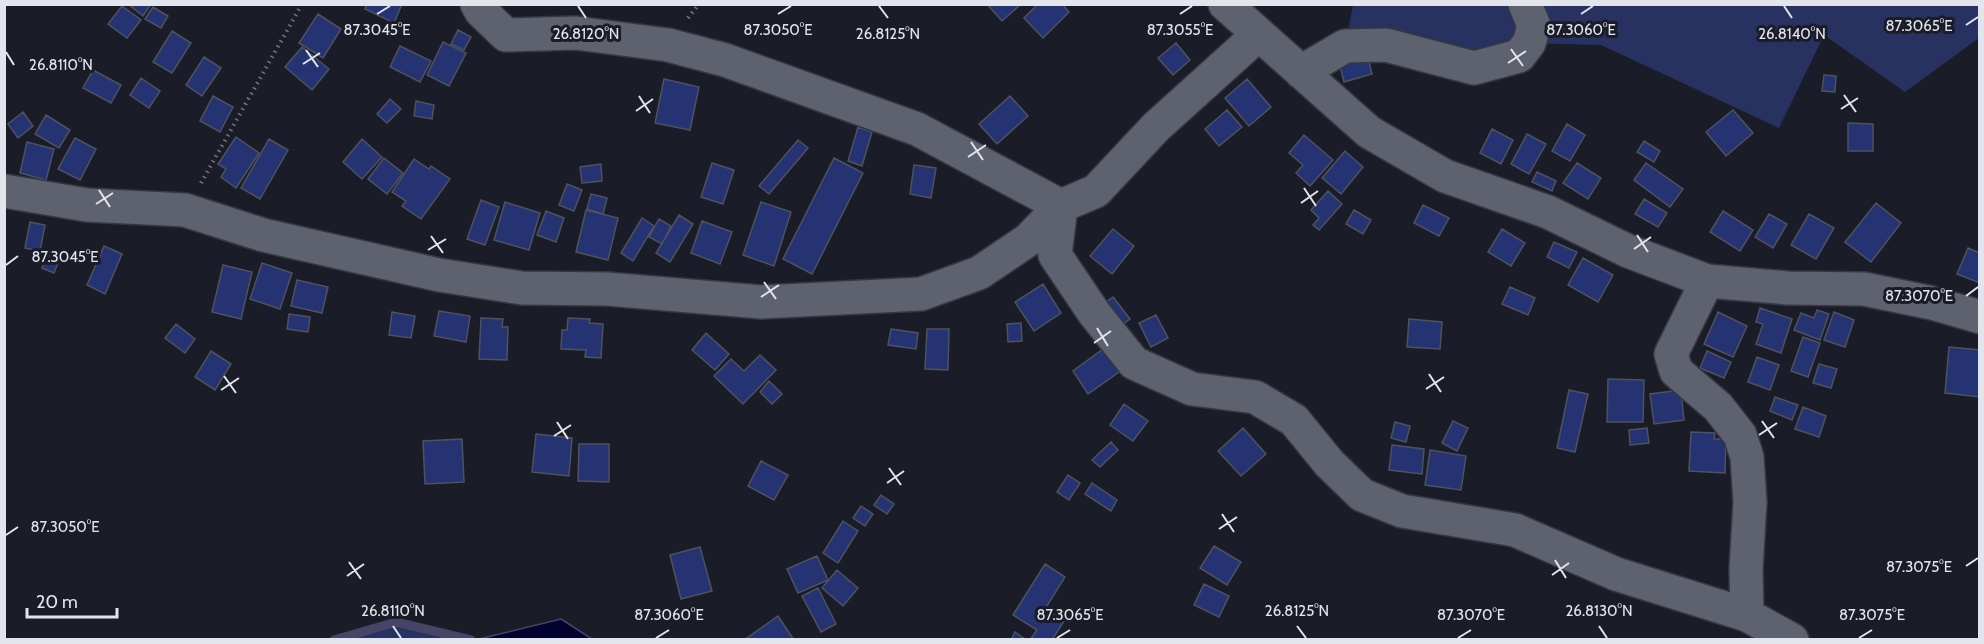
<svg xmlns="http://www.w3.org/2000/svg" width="1984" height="644" font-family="Cabin,sans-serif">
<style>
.green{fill:#273261}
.water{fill:#03012d;stroke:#464567;stroke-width:1.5}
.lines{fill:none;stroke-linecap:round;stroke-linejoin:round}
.stream{stroke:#464567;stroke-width:9}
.building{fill:#263372;stroke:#4e525e;stroke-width:1.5}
.minor-casing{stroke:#363841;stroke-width:36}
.path{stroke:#73757f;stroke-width:4;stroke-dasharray:1.5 4.5;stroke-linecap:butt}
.minor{stroke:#5e626e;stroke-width:33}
.ticks{fill:none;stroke:#e3e5ed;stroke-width:2}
.ticks-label{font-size:15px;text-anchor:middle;fill:#e3e5ed;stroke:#1a1d27;stroke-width:6;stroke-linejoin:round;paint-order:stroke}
</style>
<rect width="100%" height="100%" fill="#1a1d27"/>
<path class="green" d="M1353 5H1979V38L1905 92 1824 35 1779 128 1601 45 1529 43 1519 56 1345 46Z
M396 622 461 639H334Z"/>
<path class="water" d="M561 619 592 639H479Z"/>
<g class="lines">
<path class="stream" d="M334 640 396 622 471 640"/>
</g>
<path class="building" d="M128 4H151L143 16Z
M367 4H402L394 23 365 9Z
M987 4H1021L1002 21Z
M1038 4H1062L1069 12 1043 38 1024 18Z
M122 6 141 20 127 38 108 24Z
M153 7 168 16 161 28 145 19Z
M318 14 341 29 323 58 299 43Z
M458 30 471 37 464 50 451 44Z
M172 31 191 43 172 73 153 62Z
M443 42 466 53 449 86 427 75Z
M1176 43 1190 60 1173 75 1158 58Z
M400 46 431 61 420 82 390 67Z
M302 47 329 69 312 90 285 67Z
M204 57 221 68 202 96 186 85Z
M1368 58 1372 74 1344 82 1340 66Z
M93 70 121 85 111 103 83 88Z
M1824 75 1836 76 1835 92 1822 91Z
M141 78 160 91 149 108 130 95Z
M664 79 699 87 690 130 655 123Z
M1247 79 1271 107 1249 126 1225 98Z
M213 96 233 107 220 132 200 121Z
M1010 96 1028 116 997 144 979 124Z
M390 99 401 109 387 123 377 114Z
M416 101 434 105 432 119 414 116Z
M1227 110 1242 127 1219 146 1205 129Z
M1733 110 1753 133 1726 156 1706 132Z
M23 112 33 126 18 138 8 124Z
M46 115 70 130 59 148 35 134Z
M1848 123 1873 124V151H1848Z
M1567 124 1585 135 1570 161 1552 151Z
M858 127 872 132 862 166 848 161Z
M1492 129 1513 140 1501 164 1480 153Z
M1527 134 1546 144 1529 174 1511 164Z
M1304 135 1333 160 1310 186 1296 173 1303 165 1289 153Z
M236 137 259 153 236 188 221 177 226 169 218 164Z
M75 138 96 149 80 180 58 169Z
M269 139 288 150 260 199 241 188Z
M362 139 382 157 362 179 343 162Z
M798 140 808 148 769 194 759 186Z
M1644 141 1660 151 1654 162 1637 152Z
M27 142 54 149 46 180 20 173Z
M1345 151 1363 167 1341 194 1322 178Z
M384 158 403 173 387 194 368 179Z
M834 158 863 173 812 274 783 259Z
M414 159 429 169 431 166 450 179 421 219 402 206 406 201 392 192Z
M712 163 734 170 723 204 701 197Z
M1577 163 1601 178 1588 199 1563 183Z
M1646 163 1683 189 1670 207 1634 180Z
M601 164 602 181 582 183 580 167Z
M914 165 936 168 931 198 910 194Z
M1537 172 1556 181 1552 191 1532 182Z
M567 184 582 190 574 211 559 205Z
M1328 191 1342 204 1319 230 1313 225 1319 218 1311 210Z
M591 194 607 198 603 214 587 209Z
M1644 199 1667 213 1658 227 1635 214Z
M481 200 499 207 485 245 467 239Z
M505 202 540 213 529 250 494 240Z
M761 202 791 212 774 266 743 255Z
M1876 203 1901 223 1871 262 1845 242Z
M1423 205 1449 218 1439 236 1414 223Z
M586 210 618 218 608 260 576 252Z
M1354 210 1371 220 1363 234 1346 224Z
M546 211 564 218 556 242 537 235Z
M1723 211 1753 230 1740 251 1710 232Z
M1769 214 1787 224 1773 248 1755 237Z
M1809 214 1834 228 1816 259 1791 245Z
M679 215 693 224 670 262 656 253Z
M642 218 654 226 633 261 621 253Z
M659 219 671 226 662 244 649 237Z
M702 221 732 232 720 264 691 253Z
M30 222 45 225 40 251 25 248Z
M1113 229 1134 246 1112 274 1090 256Z
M1502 229 1525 243 1511 266 1488 252Z
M1554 242 1577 252 1569 268 1547 257Z
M104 246 122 254 105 294 87 285Z
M1968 248 1980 253V283L1957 274Z
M49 250 61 255 54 273 42 268Z
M1583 258 1613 275 1598 302 1568 285Z
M262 263 292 273 280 309 250 299Z
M223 265 252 272 241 319 212 312Z
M297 280 328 287 322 313 291 306Z
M1043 284 1061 313 1034 331 1015 302Z
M1510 287 1535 298 1528 315 1502 304Z
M1113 297 1130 319 1119 328 1101 306Z
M1760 308 1792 319 1781 353 1756 344 1763 324 1756 322Z
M1817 310 1829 314 1820 340 1794 330 1801 313 1814 318Z
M439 311 470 316 466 342 434 336Z
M392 312 415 316 411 338 389 335Z
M1718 312 1747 326 1733 357 1704 344Z
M1834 312 1854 320 1845 347 1824 340Z
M289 314 310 317 308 332 287 329Z
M1156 315 1168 338 1151 347 1139 323Z
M481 318 503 319 502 327H508L507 360 479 359Z
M568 318 590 319 589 323 603 324 601 358 585 357 586 350 561 349 562 330H567Z
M1409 319 1442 322 1440 349 1407 347Z
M1021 323 1022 341 1008 342 1007 324Z
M176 324 195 339 185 353 165 338Z
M891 329 918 333 916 349 888 345Z
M927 329H949L948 370 925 369Z
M706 333 729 354 715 370 692 350Z
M1803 337 1820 343 1808 377 1791 371Z
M1949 347 1980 350V397L1945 393Z
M1103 349 1119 372 1088 394 1073 371Z
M211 351 231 364 215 390 195 377Z
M1707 351 1731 362 1724 378 1700 368Z
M760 355 776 370 743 404 714 376 731 359 744 371Z
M1757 357 1779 365 1770 390 1748 382Z
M1819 364 1837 369 1831 388 1813 383Z
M1608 379 1644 380 1643 422H1607Z
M769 381 782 394 772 404 760 392Z
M1569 390 1588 394 1575 452 1557 448Z
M1681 390 1684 420 1654 424 1650 394Z
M1775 397 1798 405 1792 420 1770 411Z
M1124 404 1148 421 1133 441 1110 425Z
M1803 407 1826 416 1819 437 1795 429Z
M1453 421 1468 428 1457 451 1442 443Z
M1395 422 1410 426 1406 442 1391 438Z
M1243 428 1266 454 1241 476 1218 451Z
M1647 428 1649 443 1630 445 1629 430Z
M1691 432 1715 433 1714 439H1726L1725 473 1689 471Z
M536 434 572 438 569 476 532 472Z
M462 439 464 482 425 484 423 441Z
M1111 442 1118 450 1100 467 1092 460Z
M579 444H609V482L578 481Z
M1392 445 1424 449 1422 474 1389 470Z
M1430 450 1466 456 1461 490 1425 485Z
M761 461 788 475 774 500 748 486Z
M1068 475 1080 483 1069 500 1057 492Z
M1092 483 1117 500 1111 511 1085 494Z
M881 495 894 504 887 514 874 505Z
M861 506 873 514 865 526 853 518Z
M843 521 858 531 838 563 823 553Z
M1214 546 1241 562 1227 585 1200 568Z
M700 547 712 591 681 599 670 555Z
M817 556 828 580 798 593 787 569Z
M1045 564 1065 577 1045 609 1064 621 1052 640H1030L1037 630 1013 615Z
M837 570 858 588 843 606 822 588Z
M1204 584 1229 596 1219 617 1194 605Z
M818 588 836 624 821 632 802 596Z
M778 616 794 640H744Z
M1015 632 1026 640H1011Z"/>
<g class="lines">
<g class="minor-casing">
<path id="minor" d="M477 4 481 11 506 35 576 33 668 45 725 60 917 129 1061 206
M1225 4 1369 132 1445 176 1548 212 1628 251 1707 281 1788 288 1864 289 1932 303 1980 317
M1301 72 1345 46 1386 45 1474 68 1519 56 1529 43 1534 26 1525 4
M4 191 87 205 185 210 263 235 439 275 522 288 607 289 761 302 921 294 979 273 1028 240 1061 206 1096 191 1156 127 1259 34
M1061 206 1055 255 1094 313 1134 363 1192 389 1255 397 1294 420 1329 463 1362 495 1402 511 1515 530 1616 574 1747 615
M1707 281 1671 354 1676 371 1718 407 1740 435 1747 457 1750 502 1746 569 1747 615 1792 640"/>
</g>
<path class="path" d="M688 18 699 4
M201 183 302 4"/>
<use href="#minor" class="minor"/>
</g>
<path class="ticks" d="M578 6 586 18M879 6 888 18M1784 6 1792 18M377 14 390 6M778 14 791 6M1180 14 1192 6M1581 14 1593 6M1966 25 1978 17M1511 49 1523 66M306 50 318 67M6 52 14 65M1508 63 1526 51M303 64 320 53M1844 95 1856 112M639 96 650 113M1841 109 1858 98M636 111 653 99M971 142 983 160M968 157 986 145M1304 188 1316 206M99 190 110 207M1301 203 1318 191M96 204 113 193M1637 235 1648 252M431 236 443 253M1634 249 1651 237M428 250 446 239M6 265 18 256M764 282 776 299M1966 296 1978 287M761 297 779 285M1097 328 1108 346M1094 343 1111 331M1429 374 1441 392M224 376 236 393M1426 389 1444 377M221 390 239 378M1762 421 1774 438M557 422 568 439M1759 435 1777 423M554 436 571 425M889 468 901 485M887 483 904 471M1222 514 1234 532M1219 529 1237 517M6 535 18 527M1555 560 1566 578M349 562 361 579M1966 566 1978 558M1552 575 1569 563M347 576 364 564M393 626 401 638M1297 626 1306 638M1599 626 1607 638M656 638 669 630M1057 638 1070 630M1458 638 1471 630M1859 638 1872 630"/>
<g class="ticks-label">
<text x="1919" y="31">87.3065°E</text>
<text x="377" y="35">87.3045°E</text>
<text x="778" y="35">87.3050°E</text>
<text x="1180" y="35">87.3055°E</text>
<text x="1581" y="35">87.3060°E</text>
<text x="1792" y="39">26.8140°N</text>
<text x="586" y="39">26.8120°N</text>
<text x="888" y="39">26.8125°N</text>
<text x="61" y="70">26.8110°N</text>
<text x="65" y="262">87.3045°E</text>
<text x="1919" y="301">87.3070°E</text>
<text x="65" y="532">87.3050°E</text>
<text x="1919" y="572">87.3075°E</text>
<text x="393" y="616">26.8110°N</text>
<text x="1297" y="616">26.8125°N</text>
<text x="1599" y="616">26.8130°N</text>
<text x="669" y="620">87.3060°E</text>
<text x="1070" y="620">87.3065°E</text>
<text x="1471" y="620">87.3070°E</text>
<text x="1872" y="620">87.3075°E</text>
</g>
<rect width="1984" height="644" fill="none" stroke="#e3e5ed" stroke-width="12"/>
<path d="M27 608v9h90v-9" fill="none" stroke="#e3e5ed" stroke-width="3"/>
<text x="36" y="608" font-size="18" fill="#e3e5ed" stroke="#1a1d27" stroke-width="4.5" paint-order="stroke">20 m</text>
</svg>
